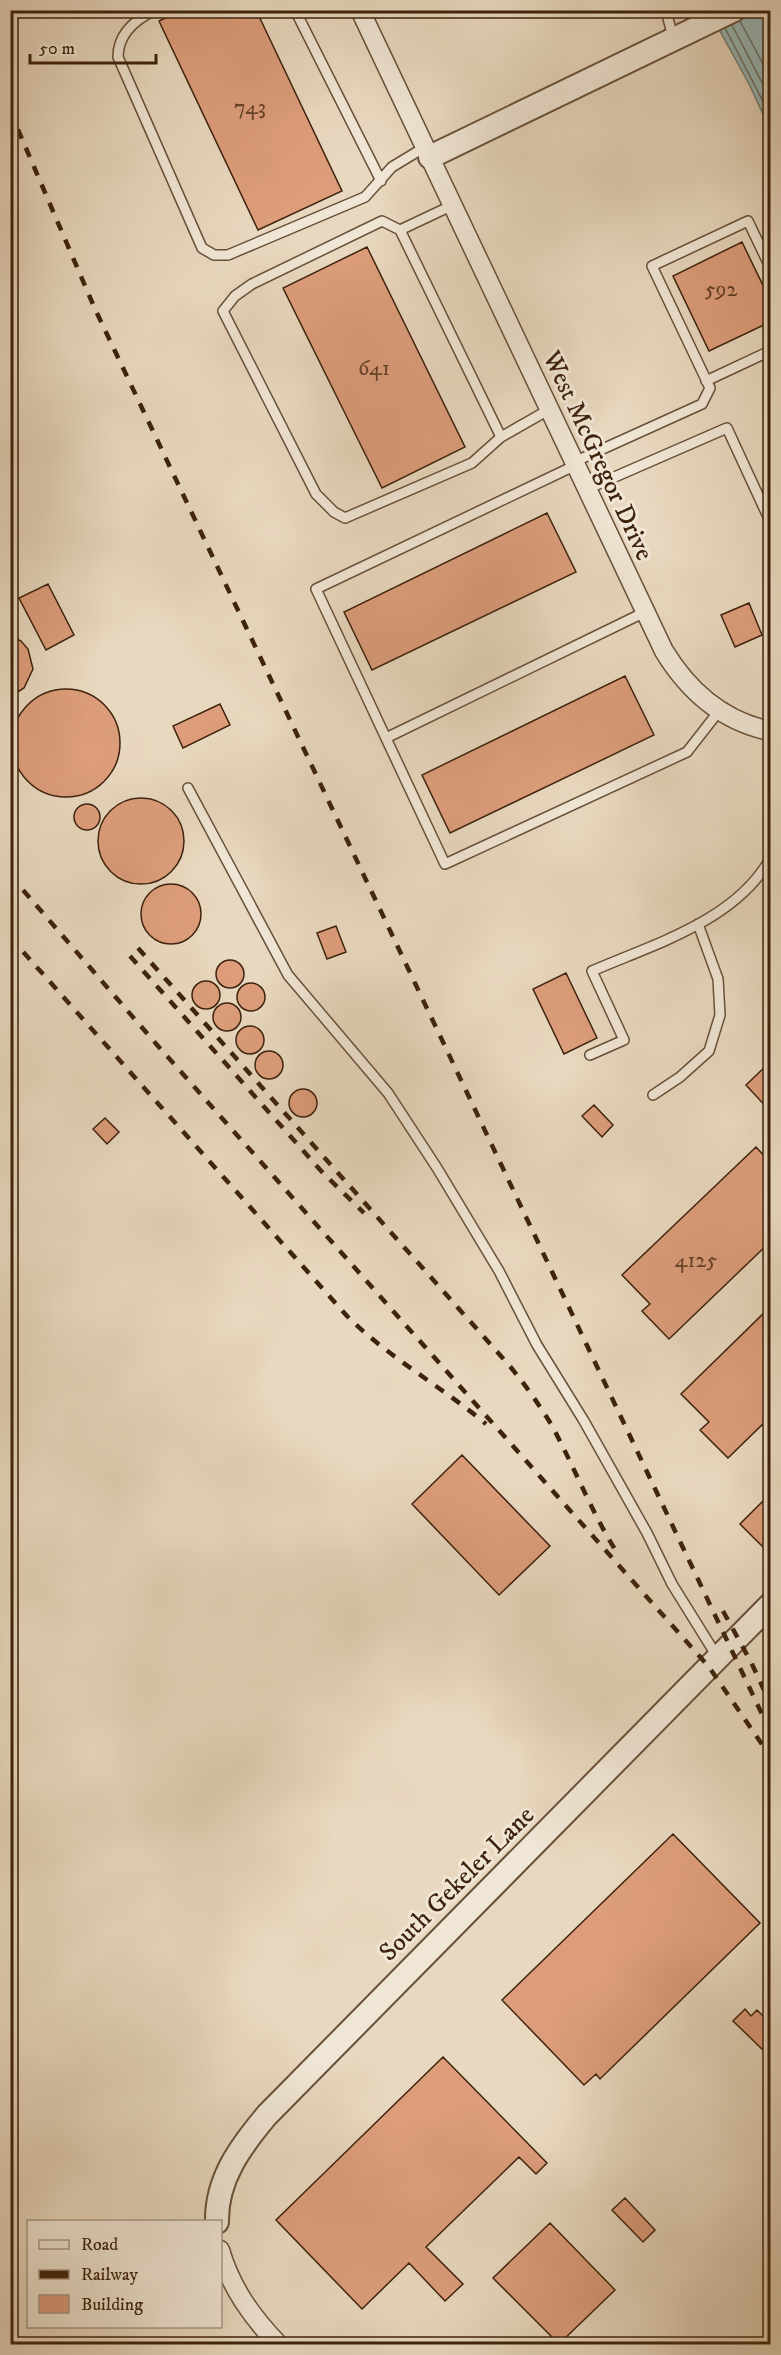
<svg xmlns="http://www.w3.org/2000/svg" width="781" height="2355" font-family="'IM FELL DW Pica',serif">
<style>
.water{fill:#98b9b8;stroke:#747d73;stroke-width:1.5}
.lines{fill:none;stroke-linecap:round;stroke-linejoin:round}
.shore{stroke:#6a6e62;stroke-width:1.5}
.building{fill:#dd9d7b;stroke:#3d220c;stroke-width:1.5}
.service-casing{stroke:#685039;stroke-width:12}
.minor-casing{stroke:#685039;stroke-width:21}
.tertiary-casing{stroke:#685039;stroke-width:26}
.service{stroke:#f0e6d5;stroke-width:9}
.minor{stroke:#f0e6d5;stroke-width:18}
.tertiary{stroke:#f0e6d5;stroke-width:22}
.rail{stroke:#3d220c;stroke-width:4.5;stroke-dasharray:10 10;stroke-linecap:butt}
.labels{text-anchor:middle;stroke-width:6;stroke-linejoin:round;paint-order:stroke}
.number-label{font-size:22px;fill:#654128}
.street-label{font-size:26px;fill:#3d220c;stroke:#f0e6d5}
</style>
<rect width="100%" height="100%" fill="#e8d8bf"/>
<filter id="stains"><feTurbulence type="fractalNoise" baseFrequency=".00333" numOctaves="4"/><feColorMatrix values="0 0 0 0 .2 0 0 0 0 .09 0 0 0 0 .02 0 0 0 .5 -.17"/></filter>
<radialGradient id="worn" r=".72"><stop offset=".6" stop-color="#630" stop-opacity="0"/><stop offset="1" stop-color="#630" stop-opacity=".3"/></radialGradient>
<path class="water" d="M709 11H770V129L749 84Z"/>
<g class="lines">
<path class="shore" d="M740 21 770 77
M732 25 770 98
M725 28 770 115"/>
</g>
<path class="building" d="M181 10H256L342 191 258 230 159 21Z
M742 242 770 300V322L709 351 673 276Z
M367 247 465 447 382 488 283 288Z
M547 513 576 572 372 670 344 612Z
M48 584 74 635 46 650 19 598Z
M749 603 762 635 735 647 721 615Z
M10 635 21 641 28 649 33 669 24 688 10 697Z
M625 676 654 735 450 833 422 775Z
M12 743a54 54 0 1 1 108 0a54 54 0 1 1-108 0Z
M220 704 230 725 183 748 173 726Z
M98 841a43 43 0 1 1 86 0a43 43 0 1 1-86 0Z
M74 817a13 13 0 1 1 26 0a13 13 0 1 1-26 0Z
M141 914a30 30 0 1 1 60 0a30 30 0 1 1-60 0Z
M336 926 346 952 327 959 317 933Z
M216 974a14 14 0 1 1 28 0a14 14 0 1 1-28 0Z
M566 973 597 1038 564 1054 533 989Z
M192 995a14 14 0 1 1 28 0a14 14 0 1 1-28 0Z
M237 997a14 14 0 1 1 28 0a14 14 0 1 1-28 0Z
M213 1017a14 14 0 1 1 28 0a14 14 0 1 1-28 0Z
M236 1040a14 14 0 1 1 28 0a14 14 0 1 1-28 0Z
M255 1065a14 14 0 1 1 28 0a14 14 0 1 1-28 0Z
M770 1062V1111L746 1085Z
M289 1103a14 14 0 1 1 28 0a14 14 0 1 1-28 0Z
M594 1105 613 1125 602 1137 582 1116Z
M105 1118 119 1132 107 1144 93 1129Z
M756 1147 770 1162V1242L669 1339 642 1311 650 1304 622 1275Z
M770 1307V1417L728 1458 700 1430 709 1422 681 1394Z
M462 1455 550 1546 499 1595 412 1504Z
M770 1494V1548L767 1551 740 1524Z
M673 1834 760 1923 600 2079 596 2074 584 2085 502 2000Z
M745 2009 751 2016 757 2010 770 2023V2045L764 2051 733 2021Z
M443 2057 547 2163 536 2174 519 2157 426 2247 463 2284 445 2301 409 2263 362 2309 276 2220Z
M625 2198 655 2230 643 2242 612 2210Z
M550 2223 615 2290 559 2344 493 2278Z"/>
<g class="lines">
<g class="service-casing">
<path id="service" d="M155 10C134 20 118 34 118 57L202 248 214 255H228L365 197 392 167 425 147
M295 10 381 181
M666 10 673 38
M453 205 400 230 382 221 252 284 235 296 223 311 316 494 334 512 345 518 472 463 501 437 550 409
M400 230 501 437
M706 381 770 351
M574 462 702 404 710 388 652 266 748 221 770 267
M576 465 316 589 445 864 687 752 719 711
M587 489 727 428 770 521
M386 738 645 612
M188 788 288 975 388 1093 437 1168 499 1271 537 1345 584 1421 647 1533 672 1584 718 1658
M590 1055 624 1040 592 971C654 944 735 921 770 859
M653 1095 680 1077 709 1051 720 1015 718 979 698 924"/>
</g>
<g class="minor-casing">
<path id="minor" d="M360 10 664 651C689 692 722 721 770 731
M220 2250C231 2288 252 2317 278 2344"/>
</g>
<g class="tertiary-casing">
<path id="tertiary" d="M430 157 734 10
M217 2222C216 2179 241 2146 267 2115L770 1605"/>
</g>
<use href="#service" class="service"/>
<use href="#minor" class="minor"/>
<use href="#tertiary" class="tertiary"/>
<path class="rail" d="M10 111 95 309 770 1731
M10 875 158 1046 709 1667 770 1756
M10 937 347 1316C389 1358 441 1386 486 1424
M138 948 508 1364C524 1383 538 1403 551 1424 574 1466 591 1511 616 1551
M130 956 323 1173 364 1213
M723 1611 751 1662 770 1703"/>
</g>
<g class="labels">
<g class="number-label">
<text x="250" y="114">743</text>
<text x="721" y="296">592</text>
<text x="374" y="375">641</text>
<text x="696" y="1267">4125</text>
</g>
<g class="street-label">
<text transform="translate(599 455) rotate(65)" y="9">West McGregor Drive</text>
<text transform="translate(456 1883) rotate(-45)" y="9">South Gekeler Lane</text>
</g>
</g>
<rect width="781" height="2355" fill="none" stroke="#e8d8bf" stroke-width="36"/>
<rect x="12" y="12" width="757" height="2331" fill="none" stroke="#3d220c" stroke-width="3"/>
<rect x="18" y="18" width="745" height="2319" fill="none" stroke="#3d220c" stroke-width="1.5"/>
<rect x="27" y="2220" width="195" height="108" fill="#f0e6d5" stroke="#a89885" stroke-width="1.5"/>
<rect x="39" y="2240" width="30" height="9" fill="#f0e6d5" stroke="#a89885" stroke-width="1.5"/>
<text x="81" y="2250" font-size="18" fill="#3d220c">Road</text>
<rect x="39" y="2270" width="30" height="9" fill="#3d220c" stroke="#a89885" stroke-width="1.5"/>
<text x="81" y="2280" font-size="18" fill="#3d220c">Railway</text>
<rect x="39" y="2295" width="30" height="18" fill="#dd9d7b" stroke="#a89885" stroke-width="1.5"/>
<text x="81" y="2310" font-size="18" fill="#3d220c">Building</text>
<path d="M30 54v9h126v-9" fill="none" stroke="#3d220c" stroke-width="3"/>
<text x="39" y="54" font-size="18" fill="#3d220c" stroke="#f0e6d5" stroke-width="4.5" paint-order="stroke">50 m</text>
<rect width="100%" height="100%" filter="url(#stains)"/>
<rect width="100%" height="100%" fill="url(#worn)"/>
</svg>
